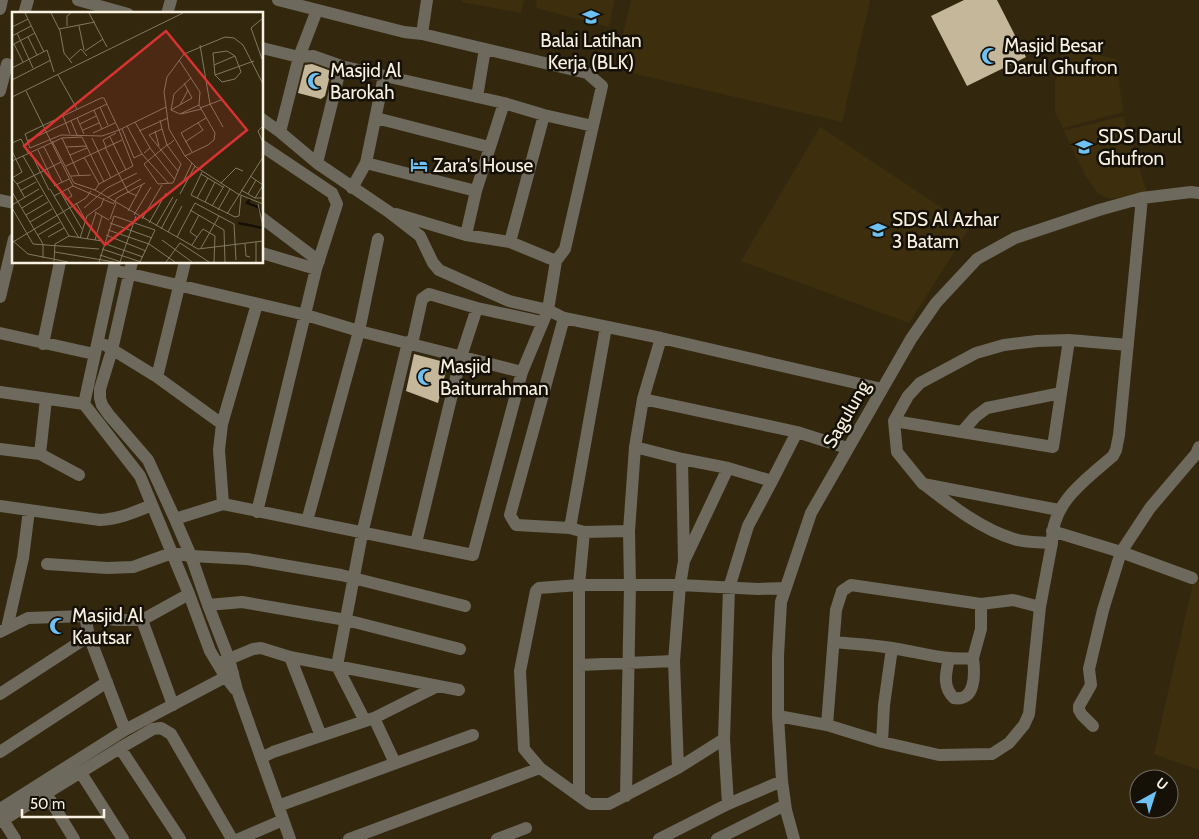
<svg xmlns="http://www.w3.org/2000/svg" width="1199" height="839" font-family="Cabin,sans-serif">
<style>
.built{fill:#3d2f0e}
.building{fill:#c4b79a}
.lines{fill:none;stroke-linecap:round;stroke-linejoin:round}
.minor{stroke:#6e695d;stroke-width:12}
.labels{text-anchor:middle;stroke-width:5;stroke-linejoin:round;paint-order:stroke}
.poi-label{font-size:19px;fill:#f9f2e3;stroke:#161107;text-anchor:start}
.street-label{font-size:19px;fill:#f9f2e3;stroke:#161107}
.inset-river{fill:none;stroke:#151005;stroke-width:2.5}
.inset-road{fill:none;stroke:#827963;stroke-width:1}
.view{fill:#d83231;fill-opacity:0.15;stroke:#d83231;stroke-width:2.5}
.inset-edge{fill:none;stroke:#f9f2e3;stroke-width:2.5}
</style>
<rect width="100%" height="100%" fill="#33280e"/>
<path class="built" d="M462 0H524L521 13 462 2Z
M537 0H614L609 27 536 8Z
M631 0H870L842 122 615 69Z
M1063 47 1116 59 1123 112 1063 128 1055 112V82Z
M1123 116 1147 193 1109 199 1098 193 1085 175 1064 131Z
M820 127 970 227 909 323 741 261Z
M1194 579 1199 581V770L1154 754Z"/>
<path class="building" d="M964 0H997L1026 57 967 86 931 16Z
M312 64 331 71 325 96 321 99 298 93 305 65Z
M414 354 448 363 438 403 406 391Z"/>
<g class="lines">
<path class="minor" d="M78 0 128 14
M278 0 404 32 422 34 587 73 602 86 565 249 556 261 548 310 564 318 661 338 882 389
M0 9 2 0
M24 14 28 0
M167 14 171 0
M422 34 427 0
M262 48 299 57 313 56 341 66 504 103 544 115 593 126
M0 91 7 64
M477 97 485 49
M376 118 489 147
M280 132 299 57 317 10
M317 163 341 66
M366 163 476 191
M352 188 366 163 384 76
M0 200 14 203
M396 214 466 235 510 242 556 261
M262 218 319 261
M466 235 476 191 504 103
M510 242 544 115
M262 253 316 269
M115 262 84 404 140 476 189 594 210 651 225 676 235 689
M132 262 112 350 100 389V398L102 405 109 415 148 460 175 519 191 556 208 605 229 659 237 690 290 839
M122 272 306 315 359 331 522 372
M0 297 14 239
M564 318 510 515 516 525 570 528 584 532 579 585V796
M0 333 94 354
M43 344 60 262
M412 344 422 299 429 294 477 308 542 322
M105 345 157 377 222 424
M157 377 185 262
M0 392 84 404
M643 399 797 432 847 448
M894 421 1053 447 1069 340
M962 432 975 417 987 408 1061 393
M635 447 682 459
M0 449 40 454 46 399
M40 454 79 475
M772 481 748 526 729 588 724 739 678 768 609 804H590L540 768 524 749 520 671 536 591 539 588 579 585H680L758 589 785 588
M925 485C952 506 981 529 1014 539 1025 543 1040 542 1052 543
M223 504 219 450 222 424 257 304
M0 506 100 520C119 519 135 512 152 505
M1059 510 923 484 897 452 894 421 908 396 920 383 976 353 1004 345 1037 341 1069 340 1128 345
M257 512 316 269 337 204 332 193 262 146
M175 519 223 504 473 555 522 372 548 310 509 301 439 270 433 263 420 236 389 212 317 163 280 132 262 119
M307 521 359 331 378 239
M570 528 606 327
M1052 531 1121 552 1192 578
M584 532 629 531 635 447 643 399 661 338
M416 543 461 357 477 308
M685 559 728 468
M47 564 107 568 133 567 172 553 191 556 247 559 341 575 465 606
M208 605 242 602 346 620 460 649
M85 616 89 636 125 730
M142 620 173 705
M7 628 23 558 29 510
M0 632 28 618 85 616 117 620H142L189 594
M834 642C853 644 873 645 892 648 919 652 945 661 973 658L981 629V604
M290 657 321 736
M949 658C946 673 942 687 954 698 976 702 975 673 973 658
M222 662 253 649 261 648 290 657 459 690
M580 665 674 661
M0 694 89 636
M778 716 827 725 882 742 939 755 992 754 1009 743 1024 725 1029 714 1040 607 1052 543C1051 503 1085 480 1113 456L1116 450 1119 435 1142 198
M374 718 395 763
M365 721 337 666 362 534 408 342
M827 725 836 610 842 591 851 585 981 604 1013 600 1040 607
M1093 726 1082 715 1079 710V706L1091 685 1089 669 1103 610 1121 552 1150 508 1196 454 1199 447
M724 739 728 804
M882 742 884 705 892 648
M120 748 180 839
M0 752 107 682
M261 758 273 752 374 718 438 686
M678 768 674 661 680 585 684 561 682 459 728 468 772 481 797 432
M81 773 123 839
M46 793 74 839
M626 796 630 586 629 531
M278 806 473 735
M0 809 125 730 233 673
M3 820 15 839
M0 822 120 748 153 729 161 728 171 734 232 839
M239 839 283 820
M349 839 540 768
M497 839 526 828
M659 839 728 804 782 781
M717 839 785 805
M794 839 786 810 782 781 778 716V656L781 602 811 513 911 339 936 303 977 259 1015 238 1099 210 1142 198 1191 192 1199 193"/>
</g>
<defs>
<g id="university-bare" transform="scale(1.35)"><path d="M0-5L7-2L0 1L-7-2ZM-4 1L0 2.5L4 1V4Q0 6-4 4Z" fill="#6ec2f3" stroke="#161107" stroke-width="2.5" paint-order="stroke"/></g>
<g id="mosque-bare" transform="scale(1.35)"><path d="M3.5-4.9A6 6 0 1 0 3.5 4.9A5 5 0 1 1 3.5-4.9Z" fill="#6ec2f3" stroke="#161107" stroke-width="2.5" paint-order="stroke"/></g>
<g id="school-bare" transform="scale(1.35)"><path d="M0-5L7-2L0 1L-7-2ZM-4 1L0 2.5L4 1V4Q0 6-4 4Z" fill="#6ec2f3" stroke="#161107" stroke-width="2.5" paint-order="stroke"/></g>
<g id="hotel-bare" transform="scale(1.35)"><path d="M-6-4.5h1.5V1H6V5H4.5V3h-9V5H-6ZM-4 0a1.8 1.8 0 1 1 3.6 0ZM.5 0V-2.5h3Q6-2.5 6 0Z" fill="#6ec2f3" stroke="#161107" stroke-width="2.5" paint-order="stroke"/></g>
</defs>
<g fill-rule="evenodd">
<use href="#university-bare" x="591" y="17"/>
<use href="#mosque-bare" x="990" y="56"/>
<use href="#mosque-bare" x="316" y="81"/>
<use href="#school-bare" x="1084" y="147"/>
<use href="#hotel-bare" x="419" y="165"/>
<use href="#school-bare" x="878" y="230"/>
<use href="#mosque-bare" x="426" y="377"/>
<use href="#mosque-bare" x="58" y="626"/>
</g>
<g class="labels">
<g class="poi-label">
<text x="591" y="47" text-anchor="middle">Balai Latihan<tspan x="591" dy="22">Kerja (BLK)</tspan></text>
<text x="1004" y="52">Masjid Besar<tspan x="1004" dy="22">Darul Ghufron</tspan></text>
<text x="330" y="77">Masjid Al<tspan x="330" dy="22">Barokah</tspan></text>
<text x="1098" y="143">SDS Darul<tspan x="1098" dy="22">Ghufron</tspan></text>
<text x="433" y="172">Zara's House</text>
<text x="892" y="226">SDS Al Azhar<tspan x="892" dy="22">3 Batam</tspan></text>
<text x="440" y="373">Masjid<tspan x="440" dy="22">Baiturrahman</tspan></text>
<text x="72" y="622">Masjid Al<tspan x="72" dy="22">Kautsar</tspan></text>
</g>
<g class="street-label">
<text transform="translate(846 414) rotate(-60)" y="7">Sagulung</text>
</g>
</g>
<g transform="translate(12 12)">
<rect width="251" height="251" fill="#33280e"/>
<path class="inset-river" d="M238 187 235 191 246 195 251 205M226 211 251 216"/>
<path class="inset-road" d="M13 1 32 40M39 1 48 19 52 41 60 51M77 1 95 35M55 14V4L59 1M67 14 72 38M0 15 16 7M47 17 83 10M5 21 21 56M0 24 19 14M16 25 25 43M2 32 11 50M0 33 23 21M188 33 198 92 211 115M73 39 91 27M215 39 223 44 229 60 223 67 210 70 203 63 201 41ZM250 47 239 16 251 6M57 48 69 37 75 44M167 48 188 80 187 93 203 121 202 128 196 133 173 144M202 53 223 44M0 56 35 38 42 60M46 63 65 97M203 63 242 49M0 68 39 48M251 72 231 33 222 26 213 25 172 42 155 65 152 80 157 117 173 144 184 155 226 182 251 192M14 79 61 174 102 192M0 85 171 1M168 93 176 78M88 95 96 113M188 96 209 88M82 98 90 117M159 98 180 86 172 71M159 98 162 82 179 66M159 98 168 102 187 93M169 102 189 97M51 104 58 122M65 106 72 122M148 108 150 117 137 123 166 159M59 109 65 123M123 110 138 136 132 141M68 112 84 104M115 114 130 142 157 172M251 114 246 119 251 131M110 117 122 146 130 142M150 117 155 133 169 152 161 171 146 172 132 152 149 138 155 133 159 131 162 128M71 118 87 111M127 119 156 106M143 119 147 134M81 121 103 111M98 125 114 158M50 126 67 163M80 126 99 166M15 129 95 92M40 129 62 171 83 178 186 237 251 229M173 130 191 118 186 111M0 131 9 127 16 141M32 135 50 170M54 135 75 134M93 135 116 180 125 184M94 135 91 128 104 121M138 136 163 168M26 138 43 174M0 139 10 160 0 166M180 140 169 121 194 106M19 141 37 178M58 143 75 136M11 144 57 224 43 232 42 249M72 145 87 172M0 149 50 126 70 125 92 170M54 154 110 128M190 160 179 183 223 205 227 204 229 184M189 162 211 175M59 164 79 163M238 164 251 173M0 166 5 172 49 150M209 171 224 156 231 159M5 172 13 186M170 172 180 151M42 174 57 167M38 177 67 226M83 178 87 172 121 154 107 118 90 124 49 123 18 136 13 122 89 86H92L107 118 154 95M229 178 243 186H251M8 179 24 170M0 180 31 232V246M49 181 70 217M168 182 183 154M236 182 244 168M42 184 61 174M95 186 129 167M185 186 196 166M243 186 251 173M53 188 60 184 56 177M193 190 203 170M64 191 73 207M102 191 105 186 133 171M246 192 251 214M0 193 27 177M200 194 212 174M0 196 21 232 87 237M10 196 31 183M72 196 95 176 125 161M178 198 212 218 213 250M206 198 218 177M116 199 130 173M83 200 97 208M215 202 251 145M14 203 36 190M122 203 139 175M98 207 104 191M130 207 150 173M18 210 40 197M98 211 140 226M137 211 154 181M144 214 161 185M149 217 165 187M96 218 137 232 163 250M156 220 170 194M26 223 48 210M94 223 134 239M57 224 90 229M36 225 52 216M165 225 183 191 222 212 224 248M185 225 191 217 203 224 202 250M68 226 75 204 89 194 92 186M75 227 84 201M0 228 16 242 56 250M83 228 90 204M150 228 180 250M1 230 74 186 79 179M91 231 131 245M168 231 197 250M233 232 234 244 238 245M180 233 185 225 178 220 187 203M189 236 207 204M90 237 129 250M43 240 102 250M88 243 109 250M87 250 102 204 143 218 128 250M108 250 124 204M154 250 168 231M244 250V230"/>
<path class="view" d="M154 19 235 118 93 233 12 134Z"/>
<rect width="251" height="251" class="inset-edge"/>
</g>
<g transform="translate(1154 794) rotate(39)"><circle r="24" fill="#161107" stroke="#716b5f"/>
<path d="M0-4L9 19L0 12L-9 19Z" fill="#6ec2f3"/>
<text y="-8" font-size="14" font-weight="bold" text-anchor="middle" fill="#f9f2e3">U</text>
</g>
<path d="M22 809v8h82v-8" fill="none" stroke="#f9f2e3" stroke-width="2.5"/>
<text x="30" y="809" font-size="15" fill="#f9f2e3" stroke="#161107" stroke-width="4" paint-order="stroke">50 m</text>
</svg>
